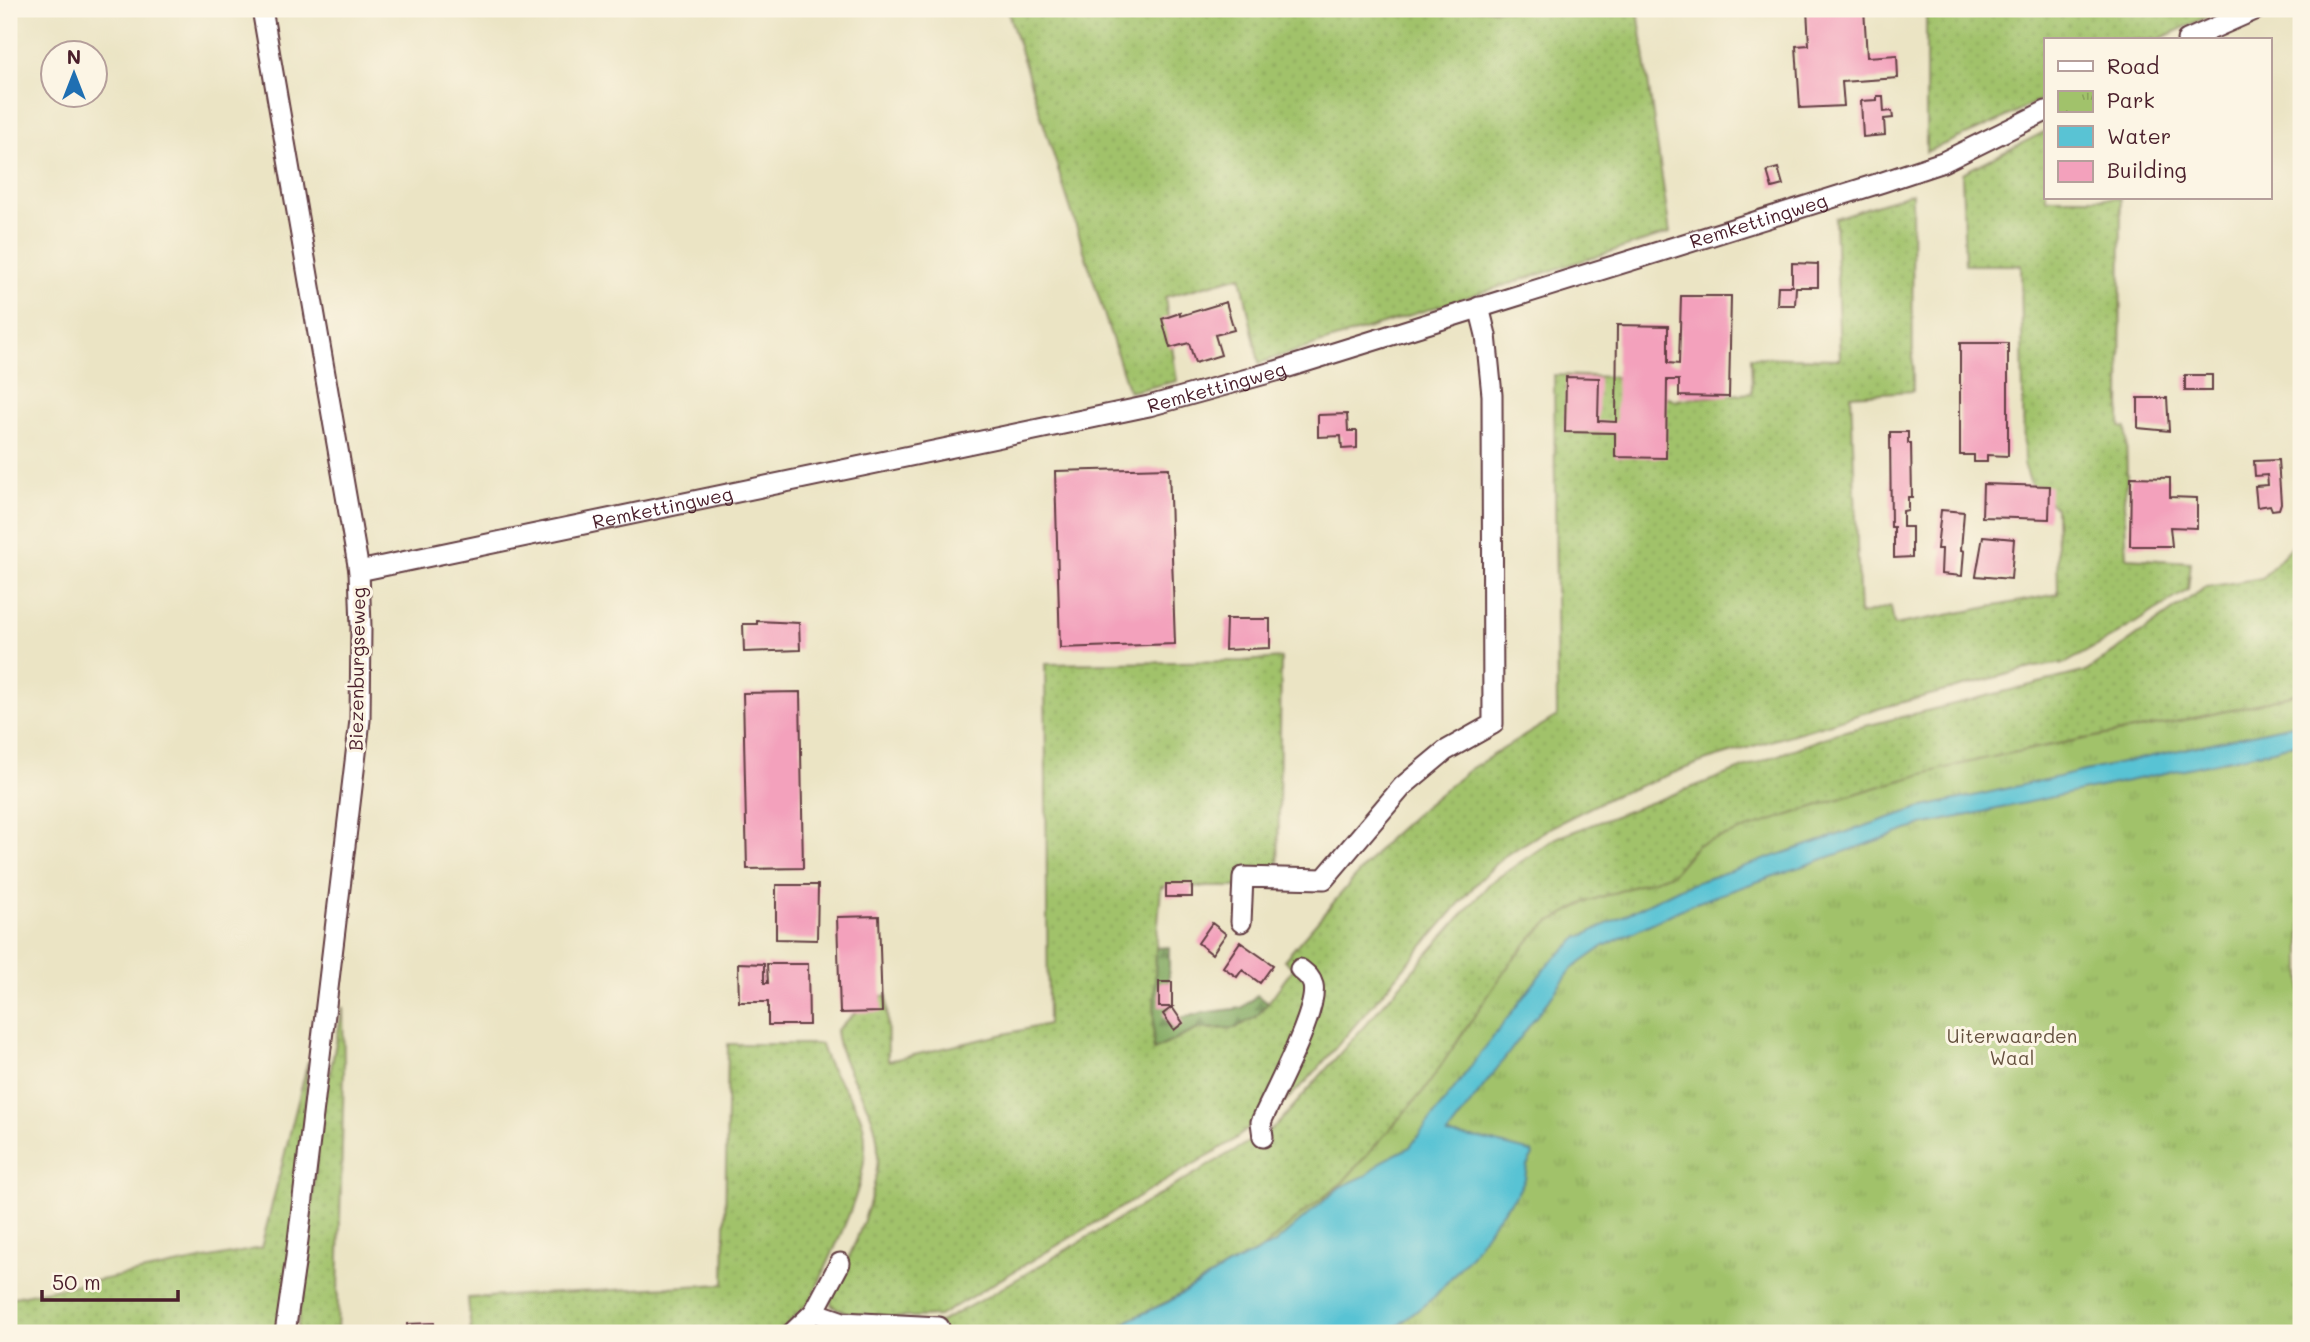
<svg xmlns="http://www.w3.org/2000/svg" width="2310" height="1342" font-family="Mali,sans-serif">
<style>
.grass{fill:url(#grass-dots);stroke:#76704b;stroke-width:2}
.forest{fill:url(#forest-firs);stroke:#656445;stroke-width:2}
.park{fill:url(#park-tufts);stroke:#76704b;stroke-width:2}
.water{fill:#59c3d4;stroke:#527180;stroke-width:2}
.building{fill:#f3a1bc}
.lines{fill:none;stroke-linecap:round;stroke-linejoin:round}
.minor-casing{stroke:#623d42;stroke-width:23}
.minor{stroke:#fff;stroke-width:19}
.labels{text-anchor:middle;stroke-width:6;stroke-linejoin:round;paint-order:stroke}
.street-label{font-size:19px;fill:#4a1f2b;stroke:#fcf5e5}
.park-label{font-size:19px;fill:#64503e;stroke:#fcf5e5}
</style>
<defs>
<pattern id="grass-dots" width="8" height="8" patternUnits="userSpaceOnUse" patternTransform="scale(1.75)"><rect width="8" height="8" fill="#a1c26b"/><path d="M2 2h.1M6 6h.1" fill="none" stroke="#8ca65d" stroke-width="1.8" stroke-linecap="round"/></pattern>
<pattern id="forest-firs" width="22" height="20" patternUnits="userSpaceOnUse" patternTransform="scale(1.75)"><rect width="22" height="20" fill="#80a85f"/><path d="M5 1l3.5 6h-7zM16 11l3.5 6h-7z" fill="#6b884f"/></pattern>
<pattern id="park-tufts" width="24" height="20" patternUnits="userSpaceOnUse" patternTransform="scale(1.75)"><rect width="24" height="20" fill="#a1c26b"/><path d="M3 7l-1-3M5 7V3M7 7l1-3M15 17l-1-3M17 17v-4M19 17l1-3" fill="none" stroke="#8ca65d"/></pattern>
</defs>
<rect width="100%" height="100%" fill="#fcf5e5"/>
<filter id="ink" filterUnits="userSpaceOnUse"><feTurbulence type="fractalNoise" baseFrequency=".0143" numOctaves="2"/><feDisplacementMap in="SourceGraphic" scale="14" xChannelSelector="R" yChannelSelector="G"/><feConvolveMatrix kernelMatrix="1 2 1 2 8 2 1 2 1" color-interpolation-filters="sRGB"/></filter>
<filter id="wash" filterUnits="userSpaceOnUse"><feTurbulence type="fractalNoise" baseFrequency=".00686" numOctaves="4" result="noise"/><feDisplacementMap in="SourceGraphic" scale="28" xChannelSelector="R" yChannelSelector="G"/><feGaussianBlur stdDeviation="1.57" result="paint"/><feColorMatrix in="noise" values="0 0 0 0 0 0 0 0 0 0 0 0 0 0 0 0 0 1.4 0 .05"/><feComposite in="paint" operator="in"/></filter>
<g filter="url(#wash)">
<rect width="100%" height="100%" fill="#ebe4c4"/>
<path class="grass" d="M1007 9H1666L1638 11 1670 233 1259 363 1241 276 1165 297 1177 381 1129 392Z
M1926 9H2224L2157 40H2046V97L1998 121 1926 152Z
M2046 131V198H2121L2120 427 2126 428 2127 481 2124 498 2127 558 2191 562 2188 590 2111 638 2066 663 2035 667 1881 708 1707 760 1611 797 1553 826 1503 857 1476 884 1307 1081 1285 1101 1231 1142 939 1316C914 1317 848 1322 831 1304 830 1283 847 1265 854 1245 866 1217 878 1183 878 1152 878 1103 842 1077 836 1031L873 996H887L888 1061 1048 1024 1045 664 1243 661 1281 658 1278 887H1161L1156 948 1154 1050 1198 1029 1236 1028 1268 1003 1293 968 1284 960 1388 839 1421 809 1470 769 1557 716 1554 375 1613 377 1675 400 1752 393 1751 357 1840 359 1835 218 1912 193 1913 391 1851 395 1860 615 1891 606 1894 625 2058 594 2056 508 2031 484 2024 465 2021 265H1965L1962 173Z
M2301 537V723L1410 1147 1274 1244 1228 1266 1167 1302 1133 1318 1111 1333H919L985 1298 1277 1125 1490 883 1556 838 1837 733 2087 671 2206 587 2262 578Z
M343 1007 344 1070 337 1333H297L322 1113Z
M728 1044H821C827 1071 848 1089 859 1113 883 1165 831 1252 811 1300L779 1333H471L468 1298 724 1284Z
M308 1061 303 1146 281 1333H9V1298L261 1248Z"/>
<path class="forest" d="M1169 947V1021L1201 1013 1242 1008 1257 995 1268 1003 1256 1017 1236 1028 1198 1029 1153 1050 1156 948Z"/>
<path class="park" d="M2301 692V1333H1134L1254 1256 1301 1215 1343 1182 1426 1088 1506 969 1531 938 1549 922 1586 902 1672 874 1697 845C1791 815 1886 781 1983 759 2089 736 2197 722 2301 692Z"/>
<path class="water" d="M2301 723V742L2273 750 1922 825 1690 905 1604 946 1572 969 1447 1135 1480 1139 1532 1152 1533 1155 1527 1166 1525 1179 1517 1194 1493 1223 1472 1254 1434 1297 1389 1333H1111L1133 1318 1168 1302 1228 1266 1274 1244 1340 1187 1367 1175 1382 1161 1410 1147 1549 963 1578 938 1682 887 1919 808Z"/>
<g id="blocks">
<path class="building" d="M1807 9H1864L1867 57 1897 55 1898 78 1842 82 1844 106 1800 108 1796 46 1809 45Z
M1877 96H1883L1884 112 1892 111 1893 118 1884 119 1885 135 1863 137 1861 101 1877 100Z
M1778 168 1783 185 1772 188 1767 171Z
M1792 263 1818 264V287H1796L1795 305H1777L1778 286H1792Z
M1681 296H1731L1729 397 1679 396V380H1667L1666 458 1615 457V433L1565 432 1566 377 1599 378 1598 421 1616 422 1617 325 1668 326V363L1679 364Z
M1226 302 1234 330 1215 335 1221 355 1195 363 1189 343 1170 348 1162 319 1180 313V316Z
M1960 343H2008V456L1987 455V462H1974V455H1960Z
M2185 375H2212V391H2185Z
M2138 398H2167L2169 431 2138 428Z
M1347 414 1348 431H1357V448L1342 449 1341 436 1318 437V415Z
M1890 432H1908V443H1911L1912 497H1908V510L1903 511V527H1912V557L1894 558V527H1891Z
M2278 460 2281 503 2279 509 2272 510 2270 505 2257 507 2255 486 2268 485 2267 475 2255 476 2254 461Z
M1169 468 1175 644 1060 648 1055 471Z
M2131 477 2170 478V497L2197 498V528L2170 527 2172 546H2130Z
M1983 484 2050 486 2049 519 1982 517Z
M1941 510 1964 512 1961 550 1964 551 1962 576 1941 574 1942 549H1937Z
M1983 536 2014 539 2011 579 1976 576Z
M1226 619H1270V648L1225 650Z
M757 621 799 623 800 650 744 652 743 624H757Z
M800 692 803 868 747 869 743 693Z
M1166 884H1192V897H1166Z
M776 885H818L817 940 776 939Z
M879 916 882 1012 840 1013 837 917Z
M1212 923 1226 934 1212 954 1198 943Z
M1240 942 1273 965 1260 983 1242 970 1237 977 1223 967Z
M738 963 764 964V983H768L767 964H808L809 1025H768V1002H739Z
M1159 982H1172V1007L1183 1023 1174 1030 1163 1014 1172 1007H1159Z
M434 1323 435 1333H407V1324Z"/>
</g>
</g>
<g filter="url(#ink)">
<use href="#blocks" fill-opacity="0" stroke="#623d42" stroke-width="2"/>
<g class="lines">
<g class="minor-casing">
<g id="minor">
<path d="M262 9 359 571 361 627 360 720 296 1257 285 1333"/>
<path d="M2187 40 2257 9"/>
<path id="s1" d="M359 571 1149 406 1276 371 1883 182 1943 162 2046 111"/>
<path d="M1241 922 1243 877 1324 879 1403 786 1445 751 1493 724 1492 395 1486 335 1479 307"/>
<path d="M1263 1137 1261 1122C1273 1095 1319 1010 1313 985 1311 977 1306 974 1300 969"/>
<path d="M814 1312 843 1322 939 1327"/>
<path d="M792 1333 814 1312 840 1263"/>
</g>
</g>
<use href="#minor" class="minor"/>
</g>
</g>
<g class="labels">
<g class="street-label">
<text dy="7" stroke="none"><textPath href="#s1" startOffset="1444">Remkettingweg</textPath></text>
<text dy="7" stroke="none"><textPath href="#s1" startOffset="877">Remkettingweg</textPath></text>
<text dy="7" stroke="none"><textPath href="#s1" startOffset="310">Remkettingweg</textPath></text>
<text transform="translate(357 669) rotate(-89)" y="7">Biezenburgseweg</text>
</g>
<g class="park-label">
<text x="2012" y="1043">Uiterwaarden<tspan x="2012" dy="22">Waal</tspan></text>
</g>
</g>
<rect width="2310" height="1342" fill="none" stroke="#fcf5e5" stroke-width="35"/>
<rect x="2044" y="38" width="228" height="161" fill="#fcf5e5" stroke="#b59f9b" stroke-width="2"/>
<rect x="2058" y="61" width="35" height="10" fill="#ffffff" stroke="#b59f9b" stroke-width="2"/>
<text x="2107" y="74" font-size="21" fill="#4a1f2b">Road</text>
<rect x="2058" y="91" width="35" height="21" fill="url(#park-tufts)" stroke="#b59f9b" stroke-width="2"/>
<text x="2107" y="108" font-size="21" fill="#4a1f2b">Park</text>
<rect x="2058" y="126" width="35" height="21" fill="#59c3d4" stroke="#b59f9b" stroke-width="2"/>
<text x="2107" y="144" font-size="21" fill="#4a1f2b">Water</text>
<rect x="2058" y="161" width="35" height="21" fill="#f3a1bc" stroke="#b59f9b" stroke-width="2"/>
<text x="2107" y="178" font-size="21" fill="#4a1f2b">Building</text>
<g transform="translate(74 74)"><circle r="33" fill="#fcf5e5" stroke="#b59f9b" stroke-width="2"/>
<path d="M0-5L12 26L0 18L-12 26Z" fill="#1f6fb2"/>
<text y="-10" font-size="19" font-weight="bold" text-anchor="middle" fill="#4a1f2b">N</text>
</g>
<path d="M42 1290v10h136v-10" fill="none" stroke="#4a1f2b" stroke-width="3.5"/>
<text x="52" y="1290" font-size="21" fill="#4a1f2b" stroke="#fcf5e5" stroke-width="5" paint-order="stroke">50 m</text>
</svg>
